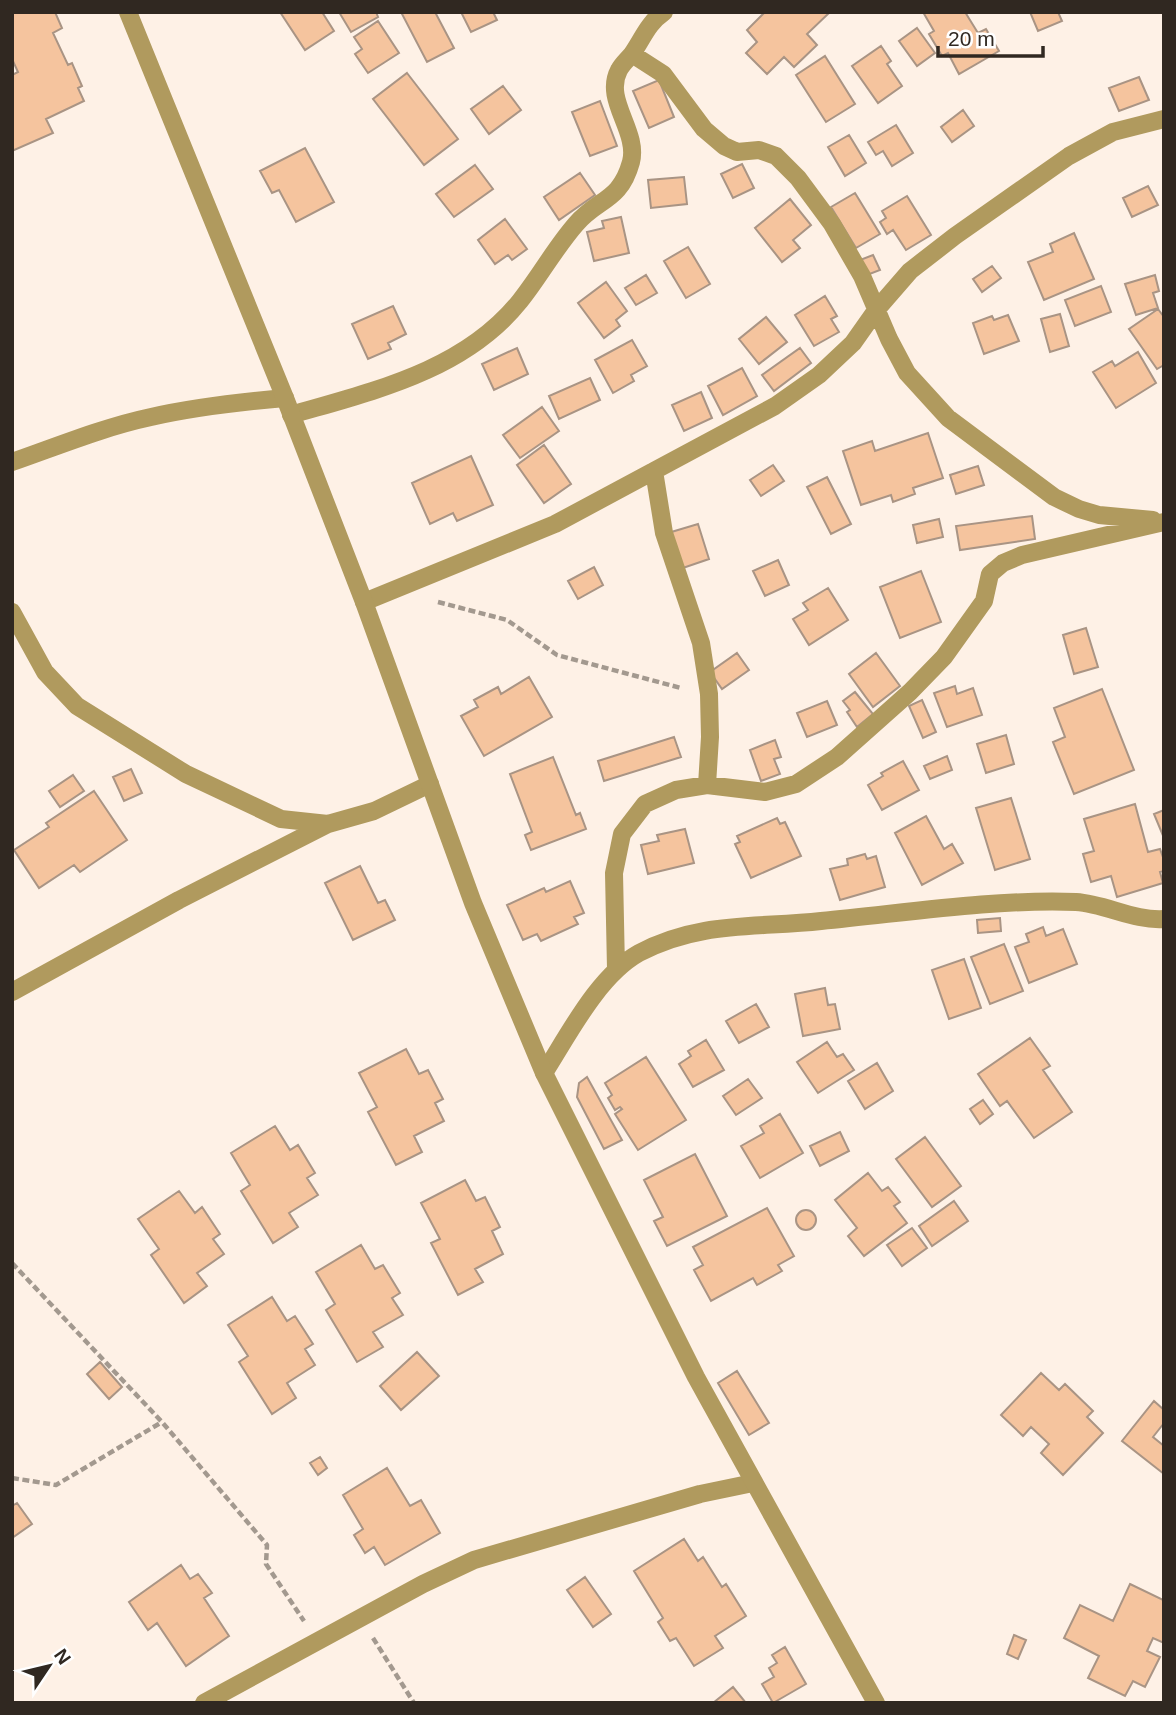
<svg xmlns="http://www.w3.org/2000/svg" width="1176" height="1715" font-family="Arial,sans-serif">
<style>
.building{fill:#f5c49e;stroke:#a99484;stroke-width:2}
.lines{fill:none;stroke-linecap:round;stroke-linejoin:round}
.path{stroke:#a3998f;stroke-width:4.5;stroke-dasharray:7 3.5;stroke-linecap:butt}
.minor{stroke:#b09a5e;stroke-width:18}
.tertiary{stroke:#b09a5e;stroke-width:18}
</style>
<rect width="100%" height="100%" fill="#fef1e6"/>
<path class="building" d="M12 12H55L62 28 53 33 68 65 72 63 82 86 78 88 84 101 46 119 53 133 12 151V75L18 72 12 59Z
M280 12H322L334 31 305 50Z
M339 12H376L378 17 351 32Z
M401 12H435L454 48 427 62Z
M461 12H493L497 20 471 32Z
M765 12H828L829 13 807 34 817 45 794 67 784 57 767 74 746 53 757 42 747 30Z
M923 12H965L978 33 986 29 999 51 959 74 948 53 942 56 929 34 934 31Z
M1030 12H1058L1062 21 1038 31Z
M378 21 399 53 368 73 355 54 362 49 354 37Z
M917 28 935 53 917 66 899 41Z
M881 46 891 61 887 64 902 86 878 103 852 66Z
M825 56 855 104 826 122 796 75Z
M407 73 458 139 424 165 373 99Z
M1139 77 1149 100 1119 111 1109 88Z
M659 80 674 117 649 128 633 91Z
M503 86 521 110 489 134 471 109Z
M600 101 617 146 590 156 572 112Z
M963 110 974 126 952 142 941 127Z
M896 125 913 153 892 166 883 151 876 155 868 142Z
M849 135 866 163 845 176 828 147Z
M305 148 334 202 296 222 279 190 272 193 260 171Z
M742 164 754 188 733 198 721 174Z
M475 165 493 189 454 217 436 194Z
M580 173 595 195 559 220 544 197Z
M684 177 687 204 651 208 648 180Z
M1148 186 1158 205 1132 217 1123 198Z
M855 193 880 234 856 248 831 207Z
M907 196 931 235 906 250 893 230 887 234 880 222 886 218 882 211Z
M790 199 811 225 793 240 800 248 782 262 755 228Z
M621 217 629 253 594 261 587 232 604 228 602 221Z
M505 219 527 249 512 260 508 255 495 264 478 240Z
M1074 233 1094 279 1044 300 1028 262 1053 252 1050 244Z
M688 247 710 284 686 298 664 261Z
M873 255 880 270 867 275 860 260Z
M992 266 1001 278 982 292 973 279Z
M646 275 657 293 636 305 625 288Z
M1155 275 1159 291 1153 293 1158 308 1136 315 1125 284Z
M606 282 627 311 616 320 620 326 604 338 578 303Z
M1101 286 1111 312 1075 326 1065 300Z
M825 296 837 316 831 319 839 332 814 346 795 315Z
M393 306 406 334 388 343 391 349 368 359 352 324Z
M1158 309 1164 317V365L1157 369 1129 329Z
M1060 314 1069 346 1050 352 1041 319Z
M1008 315 1019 341 984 354 973 323 992 316 994 320Z
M766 317 787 342 759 364 739 339Z
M632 340 647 366 631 375 634 381 613 393 595 360Z
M517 348 528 374 494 390 482 364Z
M800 348 811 363 774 391 762 375Z
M1138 352 1156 383 1116 408 1093 372 1112 361 1115 366Z
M742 368 757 396 723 415 708 386Z
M590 378 600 400 559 419 549 396Z
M701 392 712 418 684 431 672 405Z
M542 407 559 431 520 458 503 435Z
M928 433 943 478 913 488 915 494 893 502 891 495 861 505 843 451 872 441 875 451Z
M544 445 571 484 544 503 517 465Z
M471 456 493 505 457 521 453 513 430 524 412 483Z
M773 465 784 481 761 496 750 480Z
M978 466 984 485 956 494 950 475Z
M827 477 851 524 831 534 807 487Z
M1032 516 1035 539 960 550 956 526Z
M939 519 943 537 917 543 913 525Z
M698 524 709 559 680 569 668 533Z
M778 560 789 585 765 596 753 571Z
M594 567 603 585 578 599 568 581Z
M921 571 941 622 900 638 880 587Z
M828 588 848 620 809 645 793 619 808 610 803 603Z
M1086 628 1098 667 1074 674 1063 635Z
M737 653 749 670 722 689 710 672Z
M876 653 900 686 873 707 849 674Z
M529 677 552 717 484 756 461 716 478 707 474 700 498 687 501 694Z
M955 686 957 694 973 688 982 715 947 727 934 693Z
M1102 689 1134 770 1074 794 1053 742 1065 737 1054 708Z
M855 692 873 714 857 727 847 712 850 710 843 701Z
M922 700 936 732 923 738 909 706Z
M827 701 837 725 807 737 797 713Z
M1006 735 1014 764 986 773 977 744Z
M674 737 681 757 604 781 598 761Z
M775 740 781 757 774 759 780 774 761 781 750 750Z
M947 756 952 770 930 779 924 766Z
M553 757 576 815 580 813 586 829 531 850 525 835 532 832 510 774Z
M903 761 919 790 882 810 868 785 883 776 881 773Z
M131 769 142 793 124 801 113 777Z
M73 775 84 791 60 807 49 791Z
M94 791 127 840 80 872 74 865 39 888 14 850 49 827 46 823Z
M1011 798 1030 859 995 870 976 808Z
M1135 804 1148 852 1160 849 1164 860V871L1160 872 1163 883 1117 897 1111 876 1091 882 1083 854 1094 851 1084 819Z
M1164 810V838L1154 814Z
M926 816 944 849 952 844 963 863 922 885 895 833Z
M777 818 780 824 785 822 801 856 751 878 735 844 740 842 737 836Z
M685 829 694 863 648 874 641 845 659 841 657 835Z
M865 854 867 859 876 856 885 887 840 900 830 869 848 865 847 859Z
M360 866 378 903 385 900 395 920 353 940 325 883Z
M570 881 584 913 574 917 578 924 541 941 537 934 523 940 507 905 544 888 546 892Z
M1000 918 1001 931 978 933 977 920Z
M1043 927 1046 936 1063 929 1077 964 1029 983 1015 947 1029 942 1026 934Z
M1004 944 1023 991 990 1004 971 957Z
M964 959 981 1008 949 1019 932 970Z
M825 988 828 1005 835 1004 840 1029 803 1036 795 994Z
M756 1004 769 1027 739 1043 726 1021Z
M1030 1038 1050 1066 1043 1070 1072 1112 1034 1138 1007 1101 1000 1106 978 1074Z
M706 1040 724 1070 693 1087 679 1064 691 1056 688 1051Z
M827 1042 837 1057 843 1054 854 1070 818 1093 797 1062Z
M406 1049 419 1074 428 1070 443 1099 435 1103 444 1121 414 1136 422 1152 396 1165 368 1112 377 1107 359 1073Z
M646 1057 686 1120 638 1150 615 1114 622 1109 620 1107 615 1110 608 1098 612 1095 605 1083Z
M877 1063 893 1091 865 1109 848 1081Z
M587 1077 622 1140 604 1149 577 1097 579 1083Z
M748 1079 762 1098 736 1115 723 1096Z
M983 1100 993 1114 980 1124 970 1109Z
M780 1114 803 1153 760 1178 741 1146 764 1133 760 1126Z
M275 1126 290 1150 298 1145 315 1173 307 1178 318 1195 289 1213 298 1227 273 1243 241 1191 250 1185 231 1153Z
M840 1132 849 1151 820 1166 810 1146Z
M925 1137 961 1186 932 1207 896 1159Z
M695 1154 727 1216 667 1246 654 1221 663 1217 644 1180Z
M868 1173 882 1191 888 1187 900 1202 894 1206 907 1223 864 1256 848 1236 857 1228 835 1200Z
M465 1180 476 1201 485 1197 500 1227 492 1231 503 1254 475 1269 483 1282 458 1295 431 1243 440 1239 421 1203Z
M179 1191 195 1213 202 1207 220 1234 213 1239 224 1254 197 1273 207 1286 184 1303 151 1255 159 1249 138 1219Z
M954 1201 968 1221 932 1246 919 1226Z
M767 1208 794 1256 778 1265 782 1271 757 1285 753 1278 711 1301 694 1270 703 1265 693 1247Z
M796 1220a10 10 0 1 1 20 0a10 10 0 1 1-20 0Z
M912 1228 927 1248 902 1266 887 1245Z
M361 1245 375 1269 383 1265 400 1293 392 1298 403 1315 373 1332 383 1347 357 1362 326 1310 335 1304 316 1272Z
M272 1297 287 1321 295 1316 313 1344 305 1349 315 1365 287 1383 296 1398 272 1414 239 1362 248 1356 228 1325Z
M417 1352 439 1376 401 1410 380 1386Z
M100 1362 122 1387 109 1399 87 1374Z
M737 1371 769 1423 749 1435 718 1383Z
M1041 1373 1059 1390 1065 1384 1093 1411 1087 1417 1103 1433 1063 1475 1041 1453 1049 1444 1031 1427 1023 1436 1001 1415Z
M1154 1401 1164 1410V1423L1153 1437 1164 1446V1474L1122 1441Z
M320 1457 327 1468 318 1475 310 1463Z
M387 1468 410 1506 421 1500 440 1533 385 1565 374 1547 365 1553 354 1535 363 1529 343 1495Z
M17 1503 32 1524 12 1538V1506Z
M684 1539 698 1561 703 1557 722 1587 726 1584 746 1616 715 1636 723 1648 694 1666 676 1638 670 1641 658 1622 663 1618 634 1571Z
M181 1565 190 1579 198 1574 212 1593 204 1598 229 1636 186 1666 157 1623 148 1630 129 1602Z
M585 1577 611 1614 593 1627 567 1590Z
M1130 1584 1163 1600 1164 1598V1643L1153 1638 1147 1651 1160 1657 1145 1687 1133 1681 1125 1696 1088 1678 1099 1656 1064 1638 1080 1605 1113 1621Z
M1014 1635 1026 1640 1018 1659 1007 1654Z
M785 1647 806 1684 773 1703 762 1684 774 1677 769 1668 777 1663 772 1655Z
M733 1687 746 1703H713Z"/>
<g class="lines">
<path class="path" d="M438 602 507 620 557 655 681 688
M12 1263 162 1422 267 1545 266 1564 304 1621
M12 1478 56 1485 162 1422
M373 1638 414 1703"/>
<path class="minor" d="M632 54 663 74 704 129 724 146 737 152 759 150 776 156 798 178 832 224 862 276 889 339 907 373 948 418 1054 497 1079 509 1099 515 1153 520
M291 415C373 391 464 371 520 301 540 276 555 248 576 224 598 198 620 202 631 162 639 131 603 100 619 70 622 64 628 59 632 54 643 38 648 23 664 12
M12 462C58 446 104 427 151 417 195 407 240 402 285 398
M654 471 664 533 701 643 709 694 710 737 707 785
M364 602 555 524 775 406 819 375 853 343 877 309 910 271 955 236 1069 156 1113 132 1164 119
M12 612 45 672 77 706 186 774 281 819 328 824
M616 969 614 873 622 834 645 804 676 790 707 785 765 792 796 784 837 757 910 692 944 657 984 601 990 574 1003 563 1022 555 1164 522
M12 992 179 900 328 824 374 811 430 784
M544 1073C569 1034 598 976 639 953 699 921 756 928 821 921 906 913 990 899 1076 902 1106 904 1134 921 1164 919
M204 1703 423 1584 474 1560 700 1494 753 1483"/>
<path class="tertiary" d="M128 12 285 398 364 602 473 903 544 1073 696 1377 876 1703"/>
</g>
<rect width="1176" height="1715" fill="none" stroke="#302821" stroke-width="28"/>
<g transform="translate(49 1666) rotate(55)" stroke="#ffffff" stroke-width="5" paint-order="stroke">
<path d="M0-5L12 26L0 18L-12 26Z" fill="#302821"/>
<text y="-10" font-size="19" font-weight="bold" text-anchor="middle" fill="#302821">N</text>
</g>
<path d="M938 46v10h105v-10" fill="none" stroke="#302821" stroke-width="3.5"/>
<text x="948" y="46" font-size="21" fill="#302821" stroke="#ffffff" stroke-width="5" paint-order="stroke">20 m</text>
</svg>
